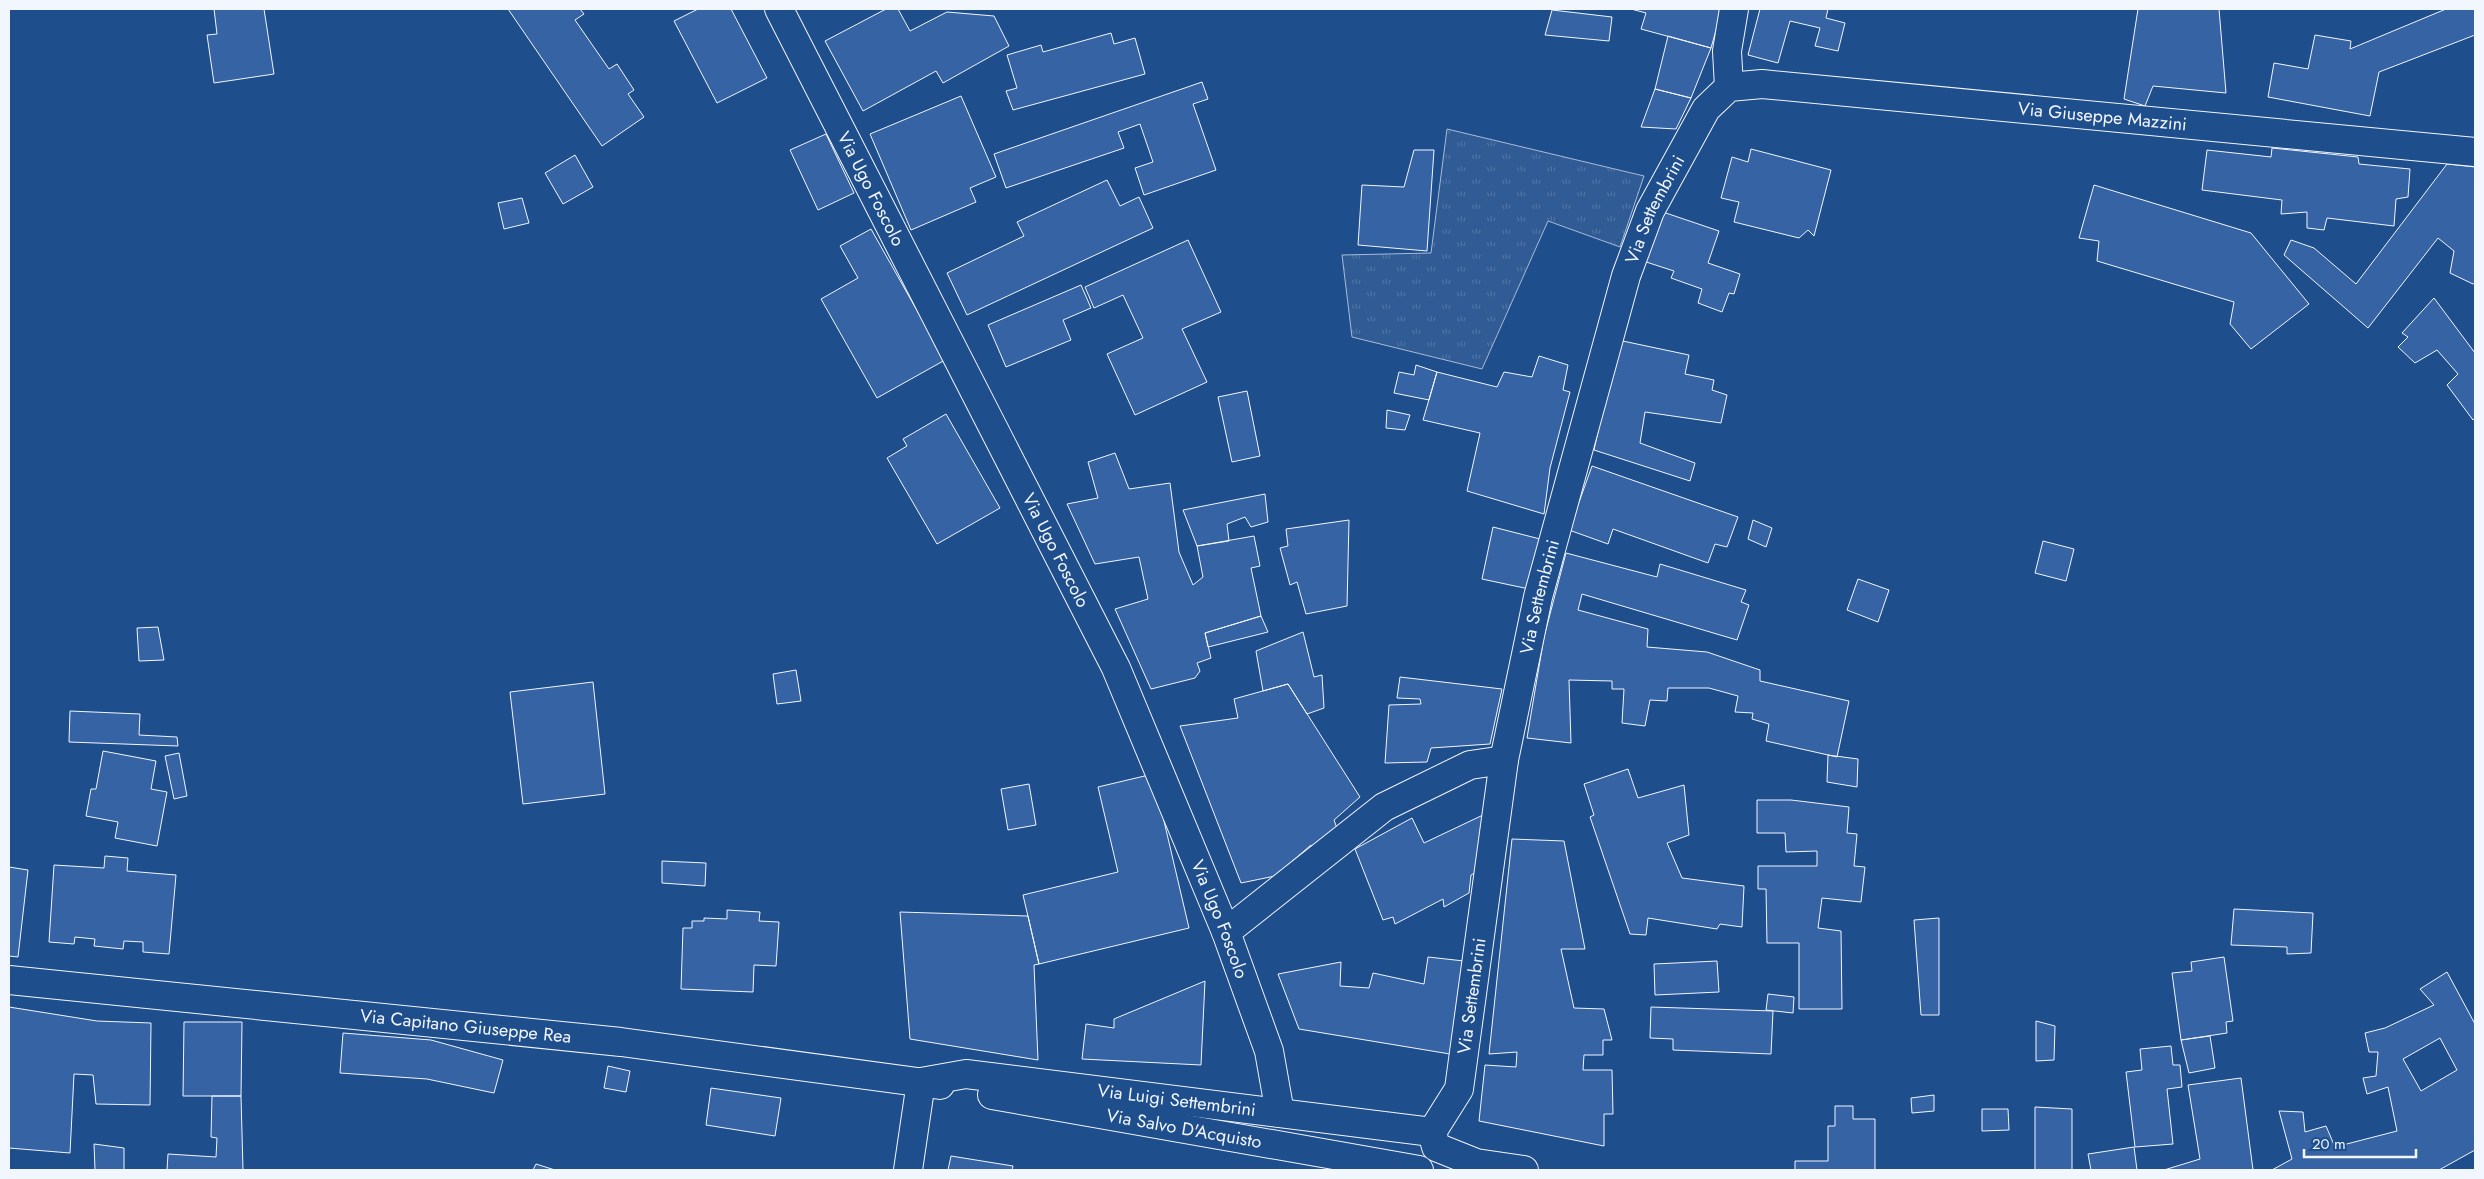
<svg xmlns="http://www.w3.org/2000/svg" width="2484" height="1179" font-family="Jost,sans-serif">
<style>
.grass{fill:url(#grass-tufts);stroke:#a8bbd7}
.building{fill:#3563a3;stroke:#f2f6ff;fill-rule:evenodd}
.lines{fill:none;stroke-linecap:round;stroke-linejoin:round}
.street-casing{stroke:#f2f6ff;stroke-width:30}
.secondary-casing{stroke:#f2f6ff;stroke-width:30}
.street{stroke:#1f4e8c;stroke-width:28}
.secondary{stroke:#1f4e8c;stroke-width:28}
.labels{text-anchor:middle;stroke-width:4;stroke-linejoin:round;paint-order:stroke}
.street-label{font-size:18px;fill:#f2f6ff;stroke:#1f4e8c}
</style>
<defs>
<pattern id="grass-tufts" width="24" height="20" patternUnits="userSpaceOnUse" patternTransform="scale(1.25)"><rect width="24" height="20" fill="#305b95"/><path d="M3 7l-1-3M5 7V3M7 7l1-3M15 17l-1-3M17 17v-4M19 17l1-3" fill="none" stroke="#4e73a5"/></pattern>
</defs>
<rect width="100%" height="100%" fill="#1f4e8c"/>
<path class="grass" d="M1447 129 1644 176 1620 247 1548 221 1482 369 1352 337 1342 255 1431 253Z"/>
<path class="building" d="M214 9H264L274 74 214 83 207 35 217 34Z
M508 9H580L584 14 575 20 609 69 617 64 634 90 628 94 644 117 602 146Z
M698 9H731L767 78 717 103 674 21Z
M886 9H898L910 31 947 12 994 16 1009 46 943 83 936 71 863 111 825 41Z
M1631 9H1722L1711 48 1641 29 1646 13Z
M1760 9H1828L1826 18 1845 23 1838 51 1815 46 1820 28 1790 21 1778 63 1748 55Z
M2138 9H2219L2226 93 2153 86 2145 106 2124 99Z
M2446 9H2475V35L2379 72 2370 116 2268 97 2274 63 2308 69 2315 35 2351 41 2350 49Z
M1552 10 1612 17 1609 41 1545 35Z
M1111 33 1114 44 1135 38 1145 74 1013 110 1006 91 1017 88 1007 55 1041 45 1043 52Z
M1668 36 1711 48 1691 98 1655 89Z
M1202 82 1208 99 1193 104 1216 170 1144 195 1135 168 1153 162 1140 124 1118 132 1124 148 1006 188 994 154Z
M1655 89 1691 98 1676 129 1641 127Z
M961 96 996 177 970 188 976 202 911 230 870 134Z
M826 134 854 193 818 210 790 150Z
M2272 148 2358 157 2359 164 2410 169 2408 197 2396 199 2394 226 2327 218 2324 230 2307 228V212L2281 214 2282 200 2202 190 2207 150 2271 157Z
M1751 149 1831 170 1814 236 1808 230 1799 238 1734 222 1739 202 1721 198 1732 157 1748 162Z
M1414 150H1434L1427 251 1358 245 1362 185 1404 187Z
M575 155 593 187 563 204 545 173Z
M2447 164 2475 167V283L2473 284 2450 273 2454 251 2438 238 2368 328 2284 255 2291 240 2314 248 2356 284Z
M1107 180 1120 206 1139 197 1153 228 967 315 947 273 1024 236 1017 222Z
M2094 185 2251 233 2309 304 2251 349 2230 324 2234 302 2097 261 2099 241 2079 238Z
M522 198 529 223 504 229 498 203Z
M1657 210 1719 231 1708 263 1740 274 1734 294 1729 293 1722 312 1698 303 1702 289 1671 278 1674 271 1640 260Z
M871 229 945 360 877 398 821 299 858 278 840 246Z
M1188 240 1221 312 1182 329 1207 382 1135 415 1107 354 1143 338 1123 295 1094 308 1085 287Z
M1081 285 1091 308 1063 320 1071 340 1006 367 988 325Z
M2434 298 2475 353V418L2473 420 2447 385 2458 374 2437 350 2415 363 2398 347 2408 337 2402 333Z
M1618 340 1689 355 1685 374 1714 380 1712 390 1727 395 1721 423 1645 412 1640 443 1695 463 1690 481 1594 450Z
M1539 356 1568 365 1563 390 1570 392 1550 468 1544 514 1467 491 1480 433 1423 420 1437 372 1497 387 1504 372 1532 377Z
M1416 365 1437 372 1429 400 1394 393 1399 372 1414 375Z
M1247 391 1260 456 1232 462 1218 397Z
M1387 410 1410 415 1405 430 1386 428Z
M946 414 1000 508 937 544 887 458 907 446 903 439Z
M1115 453 1129 489 1170 483 1179 552 1193 585 1203 577 1197 546 1254 536 1260 566 1251 568 1261 616 1205 633 1211 658 1197 663 1200 671 1195 678 1151 689 1115 609 1148 599 1139 557 1095 564 1067 504 1098 498 1088 462Z
M1592 466 1738 517 1727 547 1715 544 1708 563 1613 529 1608 544 1569 530Z
M1265 494 1268 522 1251 527 1245 517 1227 524 1229 541 1197 546 1183 510Z
M1349 520 1347 606 1306 614 1297 582 1290 585 1280 548 1288 546 1286 529Z
M1753 520 1772 528 1766 547 1748 539Z
M1493 527 1540 539 1529 589 1482 579Z
M2043 541 2074 549 2066 581 2035 573Z
M1566 553 1657 577 1660 564 1746 590 1741 602 1749 605 1737 640 1582 594 1578 610 1648 629 1647 647 1707 652 1760 670V681L1849 701 1837 757 1766 741 1769 724 1752 719 1753 713 1735 712 1738 696 1709 688H1668L1667 701 1650 700 1645 726 1622 723 1624 689H1612V681L1569 680 1571 743 1527 738 1544 637Z
M1858 579 1889 590 1878 622 1847 610Z
M1261 616 1268 632 1208 647 1205 633Z
M158 627 164 660 139 661 137 628Z
M1303 632 1314 677 1322 675 1324 708 1307 714 1288 684 1263 691 1256 651Z
M796 670 801 701 777 704 773 674Z
M1400 677 1502 689 1490 744 1431 748 1427 762 1385 763 1389 705 1421 704 1420 699 1397 698Z
M593 682 605 794 523 804 510 692Z
M1288 684 1360 797 1334 820 1338 831 1316 850 1311 845 1275 876 1241 883 1180 726 1238 718 1234 699Z
M70 711 140 714 139 735 177 737 178 746 69 742Z
M103 751 156 761 151 789 167 792 157 846 115 838 118 822 86 816 91 789H96Z
M179 753 187 796 174 799 165 756Z
M1828 755 1858 759 1857 787 1827 782Z
M1628 769 1638 798 1684 785 1689 835 1667 843 1682 878 1744 886 1742 927 1720 924 1717 929 1648 918 1646 935 1630 934 1590 817 1594 815 1584 784Z
M1153 774 1189 928 1039 964 1023 895 1118 872 1098 787Z
M1029 784 1036 825 1008 830 1001 789Z
M1757 800H1791L1849 807 1847 833 1857 834 1854 866 1865 867 1861 902 1822 898 1818 928 1841 931 1842 1009H1799V943H1767L1766 889H1758V866H1817V851L1786 852 1785 833H1757Z
M1483 815 1481 870 1471 875 1469 893 1444 907 1443 899 1395 924 1393 917 1383 920 1355 849 1412 818 1424 843Z
M1512 839 1564 841 1585 949H1561L1574 1008 1604 1009 1612 1040H1603V1055H1584L1583 1070H1612L1613 1114H1604V1146L1479 1121 1485 1065 1516 1067 1517 1052 1489 1054Z
M105 856 128 858 127 871 176 875 169 954 143 952V942L124 941 123 949 94 946 95 939 75 937 74 944 49 942 54 865 104 868Z
M662 861 706 863 705 886 662 883Z
M9 867 28 870 18 957 9 956Z
M2234 909 2313 913 2311 953 2287 954V947L2231 945Z
M727 910 760 912 759 921 779 922 776 966 754 965 753 992 681 989 683 928H692V921H704V918L727 919Z
M900 912 1028 916 1039 964 1034 965 1038 1060 910 1039Z
M1939 918V1015H1921L1914 920Z
M1428 957 1464 961 1450 1054 1299 1029 1278 974 1341 962 1340 986 1369 988 1373 973 1424 984Z
M2224 957 2233 1021 2226 1022 2227 1033 2181 1040 2172 973 2192 971 2191 962Z
M1717 961 1719 992 1655 995 1654 964Z
M2447 972 2475 1024V1150L2439 1170H2272L2292 1159 2279 1111 2303 1112 2305 1132 2326 1126 2335 1147 2397 1131 2388 1087 2367 1094 2363 1078 2376 1076 2378 1052H2369L2365 1033 2385 1028 2434 1005 2420 989ZM2440 1038 2457 1070 2421 1091 2403 1059Z
M1205 981 1201 1065 1082 1059 1086 1024 1114 1028V1019Z
M1768 994 1794 997 1793 1013 1766 1010Z
M9 1007 97 1021 151 1023 150 1105 96 1104 93 1075 74 1074 70 1153 9 1148Z
M1651 1007 1773 1011 1771 1054 1673 1050V1039L1650 1038Z
M2036 1021 2055 1026 2054 1060 2036 1061Z
M184 1022H242L241 1096H183Z
M343 1033 431 1040 503 1060 494 1093 427 1079 340 1073Z
M2210 1036 2215 1068 2189 1073 2181 1040Z
M2171 1046 2173 1065H2180L2182 1087 2167 1089 2173 1144 2135 1147 2126 1072 2142 1070 2140 1049Z
M608 1066 630 1071 626 1092 604 1088Z
M2241 1078 2253 1170H2164L2200 1159 2188 1085Z
M711 1088 781 1098 775 1136 706 1125Z
M1934 1095V1111L1912 1113 1911 1098Z
M212 1096H241L243 1170H167L168 1154 216 1157 217 1138 211 1137Z
M1835 1106H1853V1119H1875V1170H1795V1161H1828V1126H1835Z
M2035 1107 2072 1109V1170H2035Z
M1982 1109H2008L2009 1130 1982 1131Z
M94 1144 124 1148V1170H95Z
M2134 1147 2137 1170H2091L2088 1154Z
M951 1156 1013 1166 1012 1170H948Z
M536 1164 555 1170H533Z"/>
<g class="lines">
<g class="street-casing">
<path id="street" d="M1729 87 1727 51 1734 9
M1226 932 1384 807 1470 765 1504 760
M1432 1132 1436 1147 1476 1163 1524 1170"/>
</g>
<g class="secondary-casing">
<g id="secondary">
<path id="s1" d="M779 9 1116 668 1226 932 1269 1051 1280 1113"/>
<path id="s2" d="M9 980 621 1042 940 1085"/>
<path id="s3" d="M921 1082 966 1074 1432 1132 1459 1089 1504 760 1538 597 1626 276 1650 211 1706 109 1729 87 1762 84 2475 152"/>
<path id="s4" d="M992 1095 1419 1170"/>
<path d="M908 1170 921 1082"/>
</g>
</g>
<use href="#street" class="street"/>
<use href="#secondary" class="secondary"/>
</g>
<g class="labels">
<g class="street-label">
<text dy="6" stroke="none"><textPath href="#s3" startOffset="1990">Via Giuseppe Mazzini</textPath></text>
<text dy="6" stroke="none"><textPath href="#s1" startOffset="202">Via Ugo Foscolo</textPath></text>
<text dy="6" stroke="none"><textPath href="#s3" startOffset="1470">Via Settembrini</textPath></text>
<text dy="6" stroke="none"><textPath href="#s1" startOffset="608">Via Ugo Foscolo</textPath></text>
<text dy="6" stroke="none"><textPath href="#s3" startOffset="1065">Via Settembrini</textPath></text>
<text dy="6" stroke="none"><textPath href="#s1" startOffset="1012">Via Ugo Foscolo</textPath></text>
<text dy="6" stroke="none"><textPath href="#s3" startOffset="660">Via Settembrini</textPath></text>
<text dy="6" stroke="none"><textPath href="#s2" startOffset="459">Via Capitano Giuseppe Rea</textPath></text>
<text dy="6" stroke="none"><textPath href="#s3" startOffset="258">Via Luigi Settembrini</textPath></text>
<text dy="6" stroke="none"><textPath href="#s4" startOffset="195">Via Salvo D'Acquisto</textPath></text>
</g>
</g>
<rect width="2484" height="1179" fill="none" stroke="#f2f6ff" stroke-width="20"/>
<path d="M2304 1149v8h112v-8" fill="none" stroke="#f2f6ff" stroke-width="2.5"/>
<text x="2312" y="1149" font-size="15" fill="#f2f6ff" stroke="#1f4e8c" stroke-width="4" paint-order="stroke">20 m</text>
</svg>
